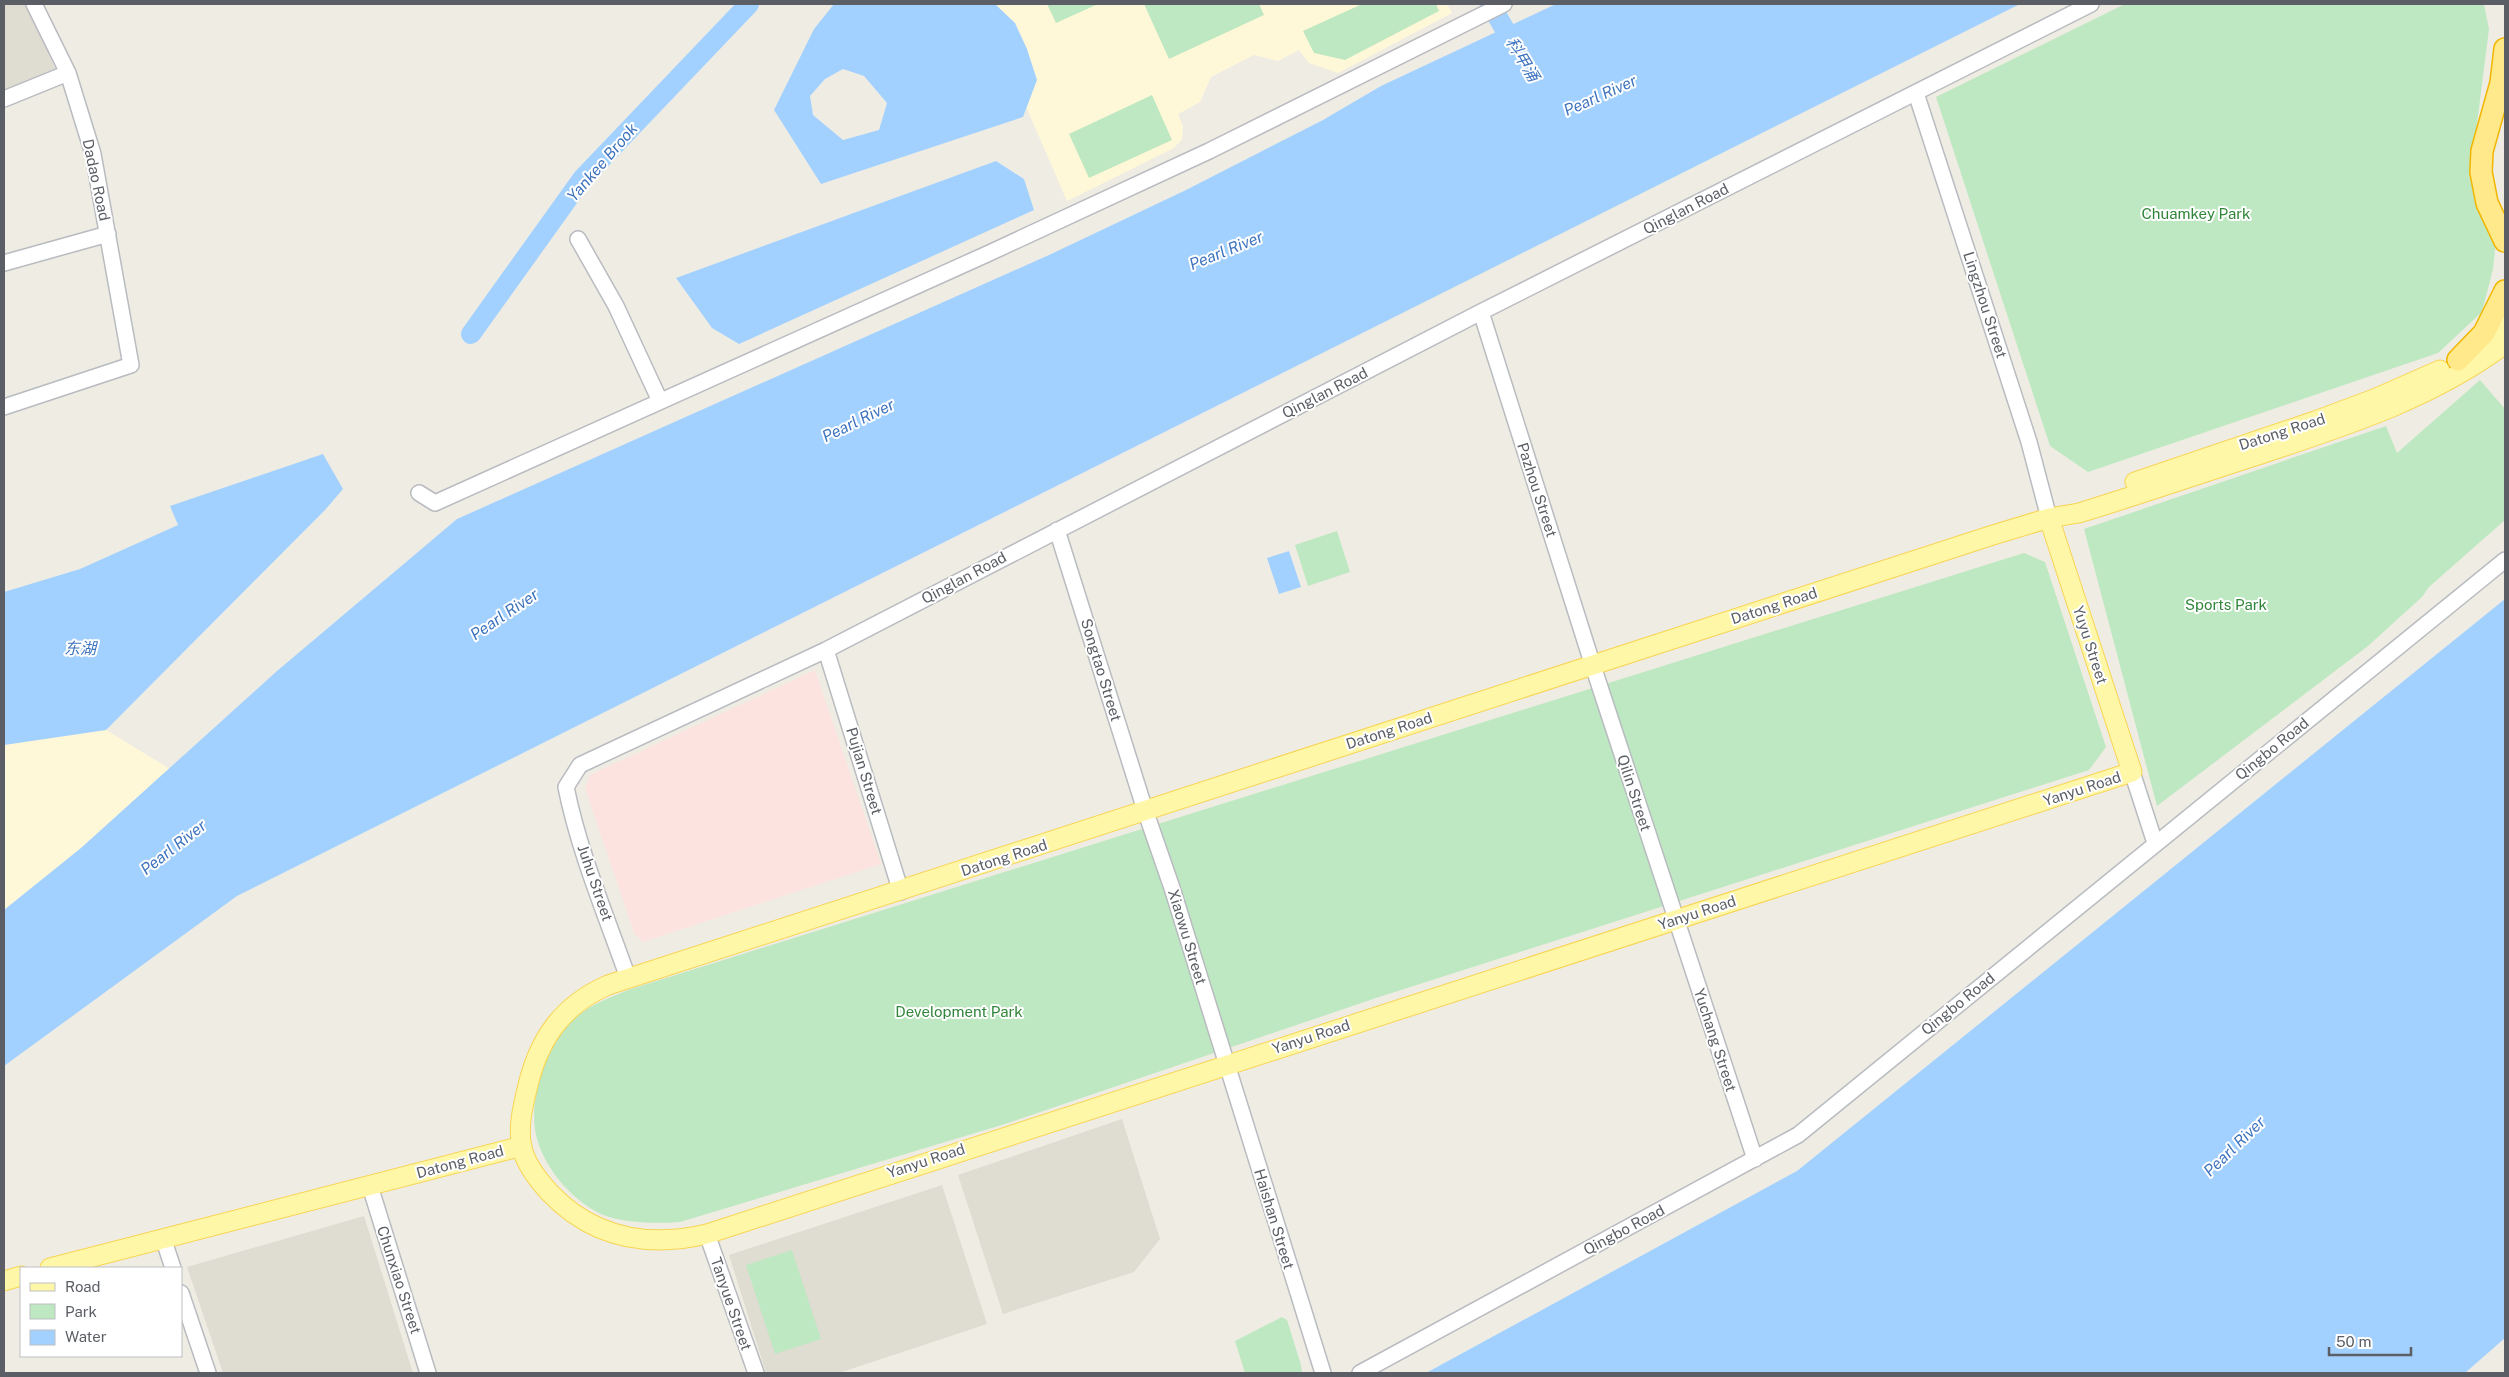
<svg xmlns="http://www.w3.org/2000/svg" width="2509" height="1377" font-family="'Public Sans','Noto Sans SC',sans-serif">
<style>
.commercial{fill:#fff8d8}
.education{fill:#dfdcd2}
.medical{fill:#fce3df}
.green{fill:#bee8c1}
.water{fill:#a3d1ff;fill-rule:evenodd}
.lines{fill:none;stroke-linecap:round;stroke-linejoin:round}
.river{stroke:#a3d1ff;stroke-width:20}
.minor-casing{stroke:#b8bbc0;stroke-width:18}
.major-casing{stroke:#f8d453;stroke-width:21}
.highway-casing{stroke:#f2b600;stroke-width:24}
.minor{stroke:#fff;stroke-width:15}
.major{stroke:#fff7a8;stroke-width:19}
.highway{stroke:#ffe98a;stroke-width:21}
.labels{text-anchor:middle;stroke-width:4;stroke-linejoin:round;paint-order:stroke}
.street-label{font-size:15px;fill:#5b5f65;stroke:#fff}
.park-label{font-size:15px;fill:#31863b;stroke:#fff}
.water-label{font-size:16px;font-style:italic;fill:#3e74bf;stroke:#fff}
</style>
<rect width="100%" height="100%" fill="#efede3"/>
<path class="commercial" d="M978 4H1447L1452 13 1338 73 1309 63 1299 50 1278 61 1254 55 1211 77 1200 102 1178 114 1183 127 1182 139 1174 148 1067 201 1028 111 1016 72Z
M106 730 170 769 81 848 4 910V745Z"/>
<path class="education" d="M4 4H26L57 73 4 94Z
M1122 1119 1160 1239 1134 1272 1003 1314 958 1175Z
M942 1185 987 1324 839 1373H766L729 1255Z
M364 1216 413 1373H223L187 1267Z"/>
<path class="medical" d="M815 670 881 864 643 942 634 933 585 788 590 775Z"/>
<path class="green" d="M1047 4H1098L1056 23Z
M1144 4H1259L1264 15 1169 59Z
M1362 4H1436L1439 11 1345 60 1314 53 1303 31Z
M2125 4H2484L2489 29 2470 179 2496 241 2493 269 2482 312 2438 353 2088 472 2050 446 1936 97Z
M1152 95 1172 140 1089 178 1069 134Z
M2480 380 2505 409V520L2429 587 2422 597 2368 646 2157 806 2084 529 2386 426 2397 453Z
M1337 531 1350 572 1308 586 1295 545Z
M2024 553 2045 562 2106 747 2089 770 1379 997 1005 1124 680 1222C658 1224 621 1223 601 1214 570 1199 541 1165 535 1130 530 1093 546 1049 571 1022 586 1006 611 997 631 989Z
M792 1250 821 1339 775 1354 746 1265Z
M1282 1317 1287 1320 1301 1365 1302 1373H1245L1235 1341Z"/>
<path class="water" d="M834 4H995L1015 23 1027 49 1037 80 1023 117 821 184 774 110 814 29ZM843 69 864 76 887 103 879 130 843 140 813 115 810 96 825 79Z
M1556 4H2020L237 896 4 1066V910L81 848 277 671 457 519 1049 255 1186 190 1323 120 1381 86Z
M996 161 1024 179 1034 210 739 344 712 328 676 278Z
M323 454 343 489 325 510 106 730 4 745V592L80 569 178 525 170 506Z
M1289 551 1301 587 1279 594 1267 558Z
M2505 599V1338L2465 1373H1426L1797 1171Z"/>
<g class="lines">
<path class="river" d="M1490 4 1518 52
M471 334 582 179 749 4"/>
<g class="minor-casing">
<path id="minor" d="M1916 93 2029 442 2049 518
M4 99 68 73
M578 239 616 306 660 401
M4 263 108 234
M1481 312 1593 666 1755 1159
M4 407 131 365 93 154 68 73 34 4
M419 493 435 503 985 255 1209 151 1504 4
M1057 530 1145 810 1172 888 1323 1373
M826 650 901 892
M2132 772 2155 843
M628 978C606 915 579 852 566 787L580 765 826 650 1481 312 2091 4
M370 1186 428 1373
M707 1234 756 1373
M163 1238 173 1268
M181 1293 208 1373
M1360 1373 1798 1135 2505 560"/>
</g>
<g class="major-casing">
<path id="major" d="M2476 348 2505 326
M2135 482 2315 421 2374 399 2440 370
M2049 518 2132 772 707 1234C647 1248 593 1238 550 1193 538 1180 526 1165 522 1148 517 1126 524 1102 529 1081 541 1035 565 1004 608 985L1993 535 2049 518 2079 513C2141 494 2202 473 2264 453 2348 425 2433 398 2505 344
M50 1268 522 1146
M4 1281 21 1276"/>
</g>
<g class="highway-casing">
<path id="highway" d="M2505 49 2501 83 2482 151 2481 172 2487 203 2505 241
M2458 360 2484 333 2505 291"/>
</g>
<use href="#minor" class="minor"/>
<use href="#major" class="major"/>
<use href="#highway" class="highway"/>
</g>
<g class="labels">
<g class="street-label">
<text transform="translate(96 180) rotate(78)" y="5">Dadao Road</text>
<text transform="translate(1686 209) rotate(-27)" y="5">Qinglan Road</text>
<text transform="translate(1985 305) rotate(72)" y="5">Lingzhou Street</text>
<text transform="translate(1325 393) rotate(-27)" y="5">Qinglan Road</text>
<text transform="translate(2282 432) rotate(-18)" y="5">Datong Road</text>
<text transform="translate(1537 490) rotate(72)" y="5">Pazhou Street</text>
<text transform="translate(964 578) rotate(-28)" y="5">Qinglan Road</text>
<text transform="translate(1774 606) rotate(-18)" y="5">Datong Road</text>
<text transform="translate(2090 645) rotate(72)" y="5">Yuyu Street</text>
<text transform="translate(1101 670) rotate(73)" y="5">Songtao Street</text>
<text transform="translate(1389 731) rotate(-18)" y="5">Datong Road</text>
<text transform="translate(2272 749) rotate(-39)" y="5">Qingbo Road</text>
<text transform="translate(864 771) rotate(73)" y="5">Pujian Street</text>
<text transform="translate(2082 789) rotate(-18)" y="5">Yanyu Road</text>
<text transform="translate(1634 793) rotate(72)" y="5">Qilin Street</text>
<text transform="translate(1004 858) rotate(-18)" y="5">Datong Road</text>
<text transform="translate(595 883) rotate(71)" y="5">Juhu Street</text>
<text transform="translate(1697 913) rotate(-18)" y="5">Yanyu Road</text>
<text transform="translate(1187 937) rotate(73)" y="5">Xiaowu Street</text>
<text transform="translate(1958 1004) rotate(-39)" y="5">Qingbo Road</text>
<text transform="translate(1311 1037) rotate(-18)" y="5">Yanyu Road</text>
<text transform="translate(1715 1040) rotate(72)" y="5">Yuchang Street</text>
<text transform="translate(926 1161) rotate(-18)" y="5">Yanyu Road</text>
<text transform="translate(460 1162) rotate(-15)" y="5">Datong Road</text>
<text transform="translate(1274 1219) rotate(73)" y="5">Haishan Street</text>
<text transform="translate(1624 1230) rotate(-28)" y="5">Qingbo Road</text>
<text transform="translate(399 1280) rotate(72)" y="5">Chunxiao Street</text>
<text transform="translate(731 1304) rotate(71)" y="5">Tanyue Street</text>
</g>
<g class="park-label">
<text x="2196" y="219">Chuamkey Park</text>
<text x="2226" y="610">Sports Park</text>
<text x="959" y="1017">Development Park</text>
</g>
<g class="water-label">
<text transform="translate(1523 59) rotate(59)" y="6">科甲涌</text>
<text transform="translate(1600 95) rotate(-24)" y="6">Pearl River</text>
<text transform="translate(602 162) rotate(-49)" y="6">Yankee Brook</text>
<text transform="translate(1226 250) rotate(-22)" y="6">Pearl River</text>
<text transform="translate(858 420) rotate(-26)" y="6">Pearl River</text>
<text transform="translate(504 614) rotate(-34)" y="6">Pearl River</text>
<text x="80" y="654">东湖</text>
<text transform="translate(173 847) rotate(-38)" y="6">Pearl River</text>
<text transform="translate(2234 1146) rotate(-44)" y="6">Pearl River</text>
</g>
</g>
<rect width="2509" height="1377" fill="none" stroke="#5b5f65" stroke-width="10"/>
<rect x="20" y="1267" width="162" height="90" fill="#ffffff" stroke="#bdbfc1"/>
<rect x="30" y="1283" width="25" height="8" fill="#fff7a8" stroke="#bdbfc1"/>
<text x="65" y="1292" font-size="15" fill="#5b5f65">Road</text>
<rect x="30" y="1304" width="25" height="15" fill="#bee8c1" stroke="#bdbfc1"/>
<text x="65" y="1317" font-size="15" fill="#5b5f65">Park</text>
<rect x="30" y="1330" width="25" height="15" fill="#a3d1ff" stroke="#bdbfc1"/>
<text x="65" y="1342" font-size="15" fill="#5b5f65">Water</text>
<path d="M2329 1347v8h82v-8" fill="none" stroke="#5b5f65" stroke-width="2.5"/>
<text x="2336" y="1347" font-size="15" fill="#5b5f65" stroke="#ffffff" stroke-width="4" paint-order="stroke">50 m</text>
</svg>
